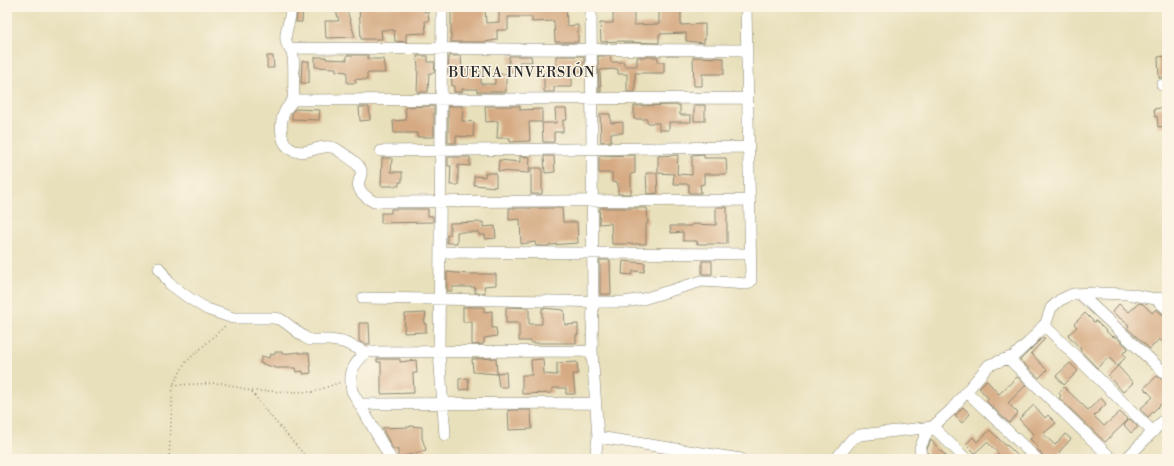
<svg xmlns="http://www.w3.org/2000/svg" width="1174" height="466" font-family="'Libre Bodoni',serif">
<style>
.building{fill:#d6ab84}
.lines{fill:none;stroke-linecap:round;stroke-linejoin:round}
.minor-casing{stroke:#8a8673;stroke-width:12}
.path{stroke:#8a8673;stroke-width:1.5;stroke-dasharray:1 3;stroke-linecap:butt}
.minor{stroke:#fff;stroke-width:11}
.labels{text-anchor:middle;stroke-width:3;stroke-linejoin:round;paint-order:stroke}
.neighbourhood-label{font-size:14px;letter-spacing:1px;fill:#2b2b2b;stroke:#fcf5e5}
</style>
<rect width="100%" height="100%" fill="#fcf5e5"/>
<filter id="ink" filterUnits="userSpaceOnUse"><feTurbulence type="fractalNoise" baseFrequency=".025" numOctaves="2"/><feDisplacementMap in="SourceGraphic" scale="8" xChannelSelector="R" yChannelSelector="G"/><feConvolveMatrix kernelMatrix="1 2 1 2 8 2 1 2 1" color-interpolation-filters="sRGB"/></filter>
<filter id="wash" filterUnits="userSpaceOnUse"><feTurbulence type="fractalNoise" baseFrequency=".012" numOctaves="4" result="noise"/><feDisplacementMap in="SourceGraphic" scale="16" xChannelSelector="R" yChannelSelector="G"/><feGaussianBlur stdDeviation="0.9" result="paint"/><feColorMatrix in="noise" values="0 0 0 0 0 0 0 0 0 0 0 0 0 0 0 0 0 1.4 0 .05"/><feComposite in="paint" operator="in"/></filter>
<g filter="url(#wash)">
<rect width="100%" height="100%" fill="#e8e0bb"/>
<g id="blocks">
<path class="building" d="M297 7H303L302 22H296Z
M335 7H346L355 37 326 38 325 21H339Z
M359 7H424V12H428L429 21H425L426 33 406 34V42L395 41 394 30H381L382 39H361Z
M475 7H485L486 23 499 22V7H566L567 26 578 25V42H555L554 21 532 22V17H508V30H497V40L484 42H451V9H475Z
M613 7H634V25L659 24V9L681 7V25L705 24V39H704V43L686 41V33L659 34V43L624 42V41L601 42 600 23H613Z
M347 55H368V59H383L385 73H367V80L355 79 356 83H347V72L336 71V68L315 67V57H326V59L347 60Z
M267 56H273L274 68H267Z
M417 56H428V62H435L434 73H429L428 92H417L418 68Z
M449 56H461L462 70H473V72H481V84H495V74H506V92H477V89H462V92H454V86H452L451 73H448Z
M509 56H531L532 62H519V71H509Z
M556 56H584V71H572V87H554V92H544V72H556Z
M598 56H610L611 62H624V66H637V57H658V62H664V73H635V92H627V74H618V69L600 70 601 92H599Z
M1167 56V77L1159 78 1158 57Z
M693 57 724 58V74H702V86H694Z
M302 61H309V83H301Z
M680 105V115H691V122H669V130H659V123H647V119H634V106Z
M694 105H705V121H694Z
M434 106V137H417V133H394L393 121 406 120 405 107Z
M448 106H463L462 121 474 122 473 137 456 136V143H448Z
M485 106H520V110L542 109V122H529L530 141 510 142V138H497L498 121 486 122Z
M359 107H369L370 120 360 121Z
M1166 107 1167 126 1158 127 1157 116 1155 117 1154 109Z
M295 109 320 110 319 120 292 119V113Z
M555 109H566L567 120H563V132H554V142H543L542 123H556Z
M600 114H610L611 123 623 122V133H611V141L601 142Z
M704 154V158H726L727 174H704V184L700 185 701 193H689V184H673L674 174 658 173V156L678 155 677 174 692 175V155Z
M635 155V173L631 174V194H618V183L612 182V173H599V156Z
M520 156 530 157 529 173 498 171 499 160 520 162Z
M544 156H554L555 172 545 173Z
M448 157H470V166L458 165V185H450L451 166H448Z
M382 158H392L391 172H402V182H399V186H381Z
M531 168H542V194H531Z
M485 173H496V187L474 185V176L485 177Z
M646 173H657L658 193 647 194Z
M716 207H727V244H697V241H683V232L671 233 670 226H692V224L716 225Z
M509 208H562L563 222H577L578 243 549 245V246H536L535 242 521 244 520 219 509 220Z
M600 208H647L648 223 646 224V244H612L611 223 599 224Z
M391 209H428V216H433V222L381 223V213H391Z
M483 222V227L495 226 496 238 485 239V235H479L478 232H457V243H447V235H450V223Z
M600 260H610L611 294H600Z
M623 261 645 263 644 272 633 271 632 275 622 274Z
M702 261H712V274H702Z
M447 272 468 274H496V285L484 286 485 293H475V287H452V291H447Z
M1139 303 1143 304 1152 313 1156 309 1167 318V346L1159 339 1150 349 1127 328 1129 325 1112 312 1119 304 1129 312Z
M463 307H484V312L492 311V328H496L497 336 484 338V343H483V344L472 345V322H463Z
M506 307 529 308V324H542V308L564 310 565 325 578 324V335H576V343H531V341H519V323H506Z
M426 313 424 324H426V332L404 333 405 314Z
M1085 313 1094 322 1096 321 1112 337 1113 336 1117 338 1128 348 1123 353 1126 357 1117 366 1109 357 1097 368 1080 350 1081 349 1068 335 1077 327 1074 324Z
M359 323H369L370 344H365L359 341Z
M1043 337 1045 339 1031 353 1047 370 1039 378 1020 360Z
M275 352H282V354L299 352V353H309L311 373 303 374V371L296 372 295 368H276L260 363 262 356 269 358 270 354 275 355Z
M496 358 497 374 473 372 472 359Z
M377 359H400V362L416 360 417 373H413L414 393 381 394V362H377Z
M543 359 544 374 557 375V363L577 362 578 374H573L575 394H566V388H552V393L522 394V375H532L531 360Z
M1070 363 1078 371 1064 385 1056 376Z
M1118 366 1133 383 1123 392 1108 376Z
M506 372 507 387H499L497 373Z
M1157 376 1163 380 1167 382V398L1148 417 1140 409 1153 397 1144 388Z
M1017 377 1026 385 1008 403 1018 413 1009 423 986 401 989 399 979 388 986 380 999 394Z
M468 378 469 389 459 390V379Z
M1064 387 1088 410 1101 398 1106 404 1094 416 1104 426 1120 412 1128 420 1105 442 1059 398 1061 396 1059 393Z
M1034 405 1045 418 1048 415 1056 423 1043 434 1055 445 1065 434 1071 439 1059 452 1066 459H1044L1042 454 1036 448 1038 447 1030 439 1034 435 1019 419Z
M963 407 970 414 962 423 955 416Z
M508 410H531L532 429 509 430Z
M1130 419 1138 427 1131 433 1124 425Z
M410 426 422 427V438L426 450 398 458V449H393L382 428 410 427Z
M990 430 1006 446 1007 445 1021 459H994L999 454 987 442 975 453 966 444 973 437 977 442Z
M931 440 938 448 949 459H930L928 456 927 449Z"/>
</g>
</g>
<g filter="url(#ink)">
<use href="#blocks" fill-opacity="0" stroke="#8a8673" stroke-width="1"/>
<g class="lines">
<g class="minor-casing">
<path id="minor" d="M290 7C293 19 284 28 286 40 286 46 292 50 293 56 294 62 294 93 293 99 292 103 287 107 285 111 280 121 279 140 289 148 304 160 324 139 338 150 345 155 358 162 361 170 362 174 360 177 359 181 356 190 367 198 374 202L750 200
M442 7 439 352 445 435
M591 7 593 301 592 351 598 437 595 459
M289 48 747 50
M1162 85H1167
M293 100 748 98
M381 151 748 147
M440 252 750 254
M159 268 170 284 189 298 207 309 233 318H273L280 319 286 323 304 337 310 340H330L343 342 366 352 592 351
M1080 294 1167 375
M363 298 624 302 643 299 702 281 747 284 751 281 746 7
M1156 299 1167 309
M1044 325 1153 432
M366 352C353 366 348 371 352 391L391 459
M1008 358 1112 459
M967 392 1037 459
M359 404 596 403
M598 437 741 459
M836 459 852 439 860 435 933 427 966 459
M921 459 920 448 927 432 951 410 989 365 1014 356 1029 342 1046 323 1051 308 1060 300 1073 294 1094 293 1128 294 1156 299 1167 297
M1126 459 1167 417"/>
</g>
<path class="path" d="M173 385 222 383 251 391 313 392 341 382
M252 392 266 411 308 459
M169 459 173 385 185 363 226 325"/>
<use href="#minor" class="minor"/>
</g>
</g>
<g class="labels">
<g class="neighbourhood-label">
<text x="522" y="77">BUENA INVERSIÓN</text>
</g>
</g>
<rect width="1174" height="466" fill="none" stroke="#fcf5e5" stroke-width="24"/>
</svg>
